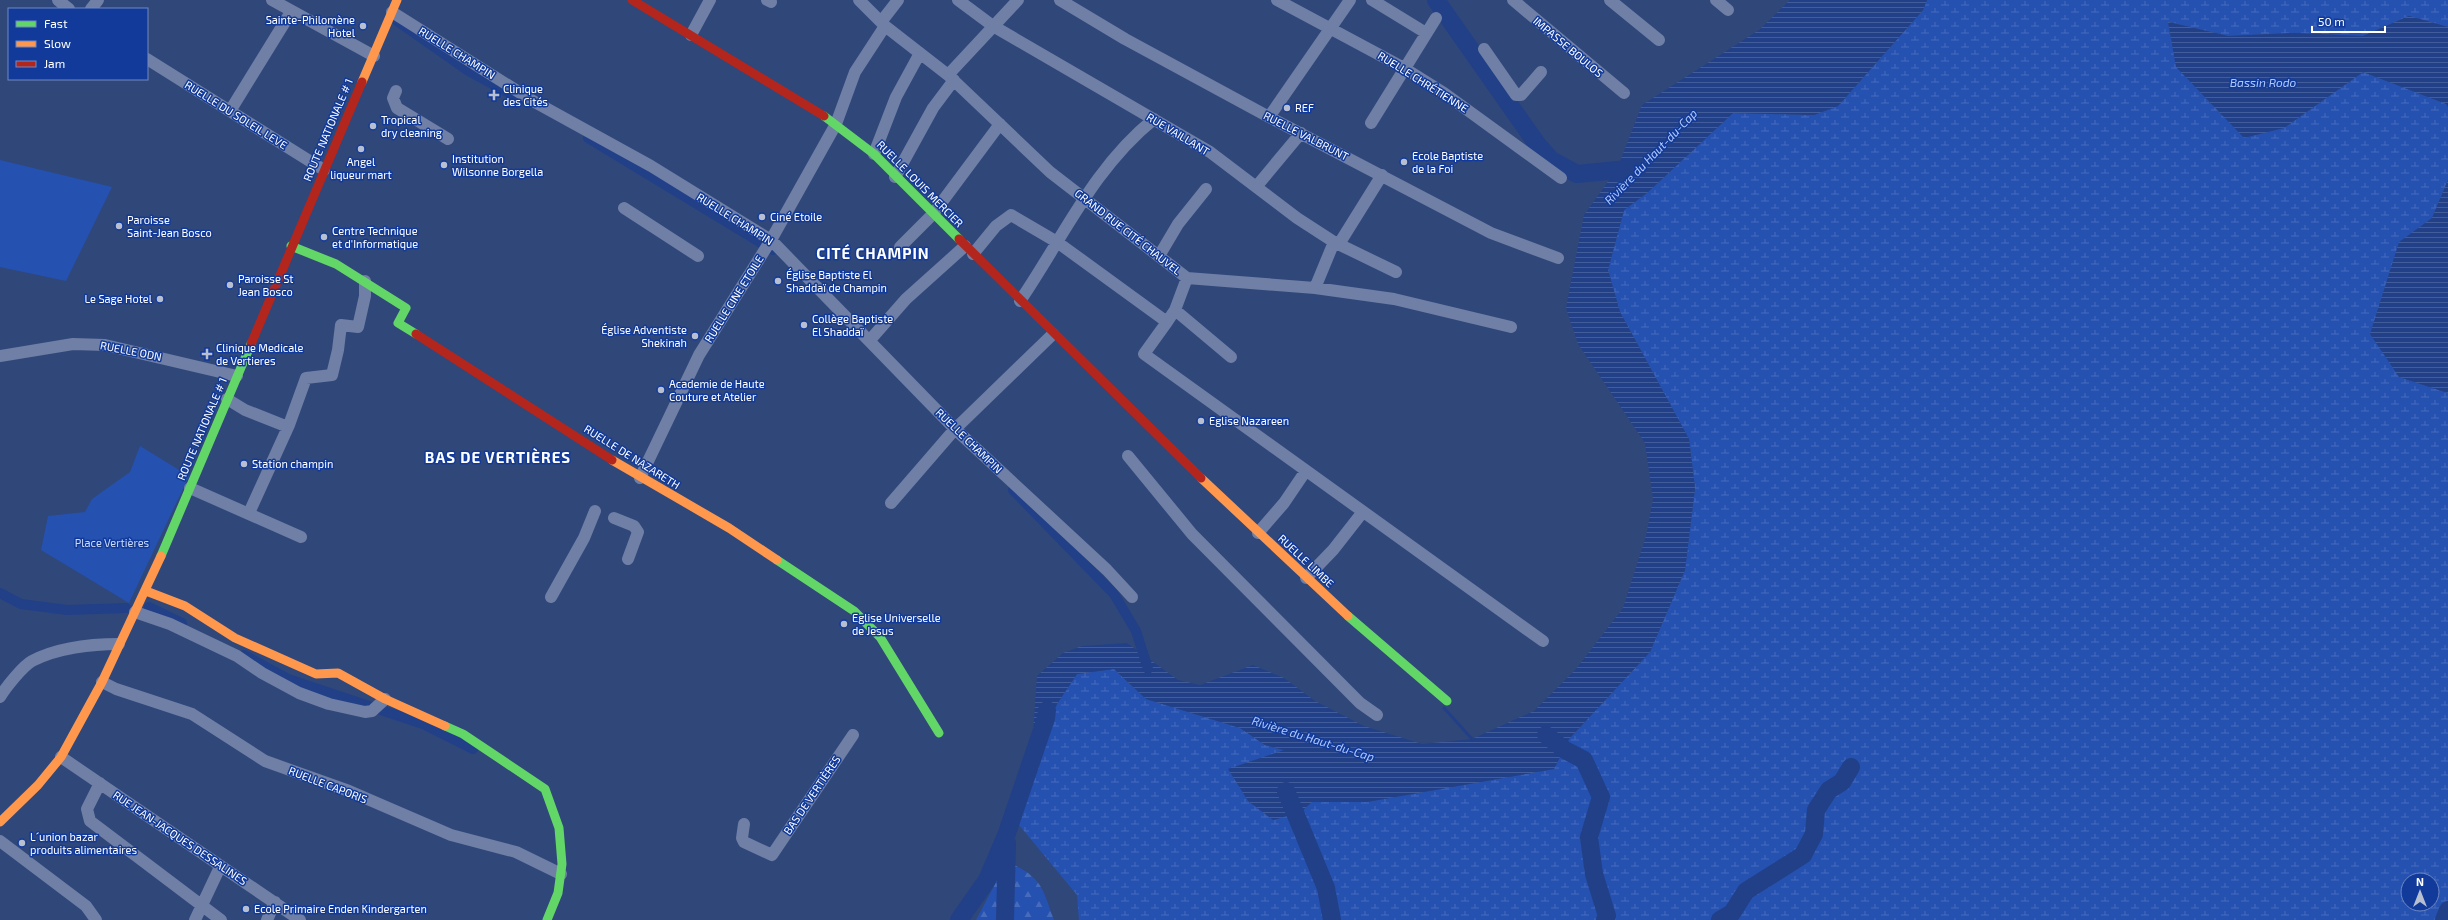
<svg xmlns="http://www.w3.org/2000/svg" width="2448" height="920" font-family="'Exo 2',sans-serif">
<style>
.green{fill:#2551b0}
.forest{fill:url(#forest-firs)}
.wetland{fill:url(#wetland-marsh);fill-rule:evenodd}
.water{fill:url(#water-rules)}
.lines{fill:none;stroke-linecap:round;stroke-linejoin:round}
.stream{stroke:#224088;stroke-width:3}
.canal{stroke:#224088;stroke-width:10}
.river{stroke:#224088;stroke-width:18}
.street{stroke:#6f7fa5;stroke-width:12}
.fast{stroke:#63d668;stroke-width:9}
.slow{stroke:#ff974d;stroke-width:9}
.jam{stroke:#b3261e;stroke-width:9}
.poi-dot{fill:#b7bfd0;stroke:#113a9a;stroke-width:1.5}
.labels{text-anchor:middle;stroke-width:3;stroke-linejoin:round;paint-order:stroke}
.poi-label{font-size:11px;fill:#fff;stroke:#113a9a;text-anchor:start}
.street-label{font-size:11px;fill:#fff;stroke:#113a9a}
.park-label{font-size:11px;fill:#ccdcfe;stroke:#113a9a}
.water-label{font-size:12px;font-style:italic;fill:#b0c8fb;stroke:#113a9a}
.district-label{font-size:15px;font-weight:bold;letter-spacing:1px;fill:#fff;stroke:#113a9a}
</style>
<defs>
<pattern id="forest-firs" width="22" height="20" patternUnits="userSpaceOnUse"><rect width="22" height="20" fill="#2551b0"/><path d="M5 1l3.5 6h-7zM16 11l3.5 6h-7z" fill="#466bbc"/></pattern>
<pattern id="wetland-marsh" width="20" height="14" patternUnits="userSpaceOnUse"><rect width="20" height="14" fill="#2551b0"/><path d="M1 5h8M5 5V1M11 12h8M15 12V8" fill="none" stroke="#466bbc"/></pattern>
<pattern id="water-rules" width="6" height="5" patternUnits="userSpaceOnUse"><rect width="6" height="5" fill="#224088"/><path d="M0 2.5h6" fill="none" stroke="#435d9a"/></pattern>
</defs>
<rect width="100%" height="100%" fill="#30477a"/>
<path class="green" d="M0 160 112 187 66 281 0 267Z
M140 446 189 476 129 603 41 550 48 516 85 512 92 499 130 472Z"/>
<path class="forest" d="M1014 865C1043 878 1044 893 1054 920H976L1003 869Z"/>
<path class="wetland" d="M1927 0H2448V27L2409 16 2363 36 2294 33 2228 36 2169 22 2284 128 2363 72 2447 104 2448 107V180L2432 218 2399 377 2448 393V920H1079L1077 895 1019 825 1018 806 1057 704 1077 674 1114 669 1146 699 1240 728 1265 745 1285 751 1273 820 1301 812 1311 802H1367L1554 769 1569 739 1650 652 1685 570 1695 488 1689 439 1620 312 1608 270 1624 210 1647 193 1733 113 1814 115 1838 106 1923 10ZM2408 880H2432V904H2408Z"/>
<path class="water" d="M1790 0H1927L1923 10 1838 106 1814 115 1733 113 1647 193 1624 210 1608 270 1620 312 1689 439 1695 488 1685 570 1650 652 1569 739 1554 769 1367 802H1312L1301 812 1273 820 1248 801 1228 769 1284 750 1265 745 1240 728 1146 699 1114 669 1077 674 1057 704 1045 735 1033 732 1037 676 1063 653 1082 646 1127 643 1178 680 1200 685 1253 665 1284 678 1315 701 1364 726 1422 744 1472 739 1534 711 1576 669 1623 608 1646 536 1653 499 1645 443 1578 344 1566 308 1584 215 1617 169 1642 105 1759 30Z
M2409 16 2448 27V107L2446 104 2363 72 2284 128 2244 138 2176 67 2168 22 2228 36 2294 33 2363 36Z
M2448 180V393L2399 377 2370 334 2399 242 2432 218Z"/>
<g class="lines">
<path class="stream" d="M1444 708 1472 739"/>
<path class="canal" d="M397 21 467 70 520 99
M588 138 773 250
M1013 490 1114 594 1136 631 1148 669
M0 593 21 604 67 610 126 608
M149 607 182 623
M244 655 288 679 423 724 473 749"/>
<path class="river" d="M1436 0 1537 144 1551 160 1577 174 1638 168
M1546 735 1565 750 1584 760 1601 797 1589 837 1594 874 1607 916 1605 920
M1286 791 1326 888 1332 920
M959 920 987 880 1007 833 1046 718 1047 710
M1005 920 1007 843
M1720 920 1732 913 1746 891 1803 855 1814 834 1816 810 1829 790 1842 782 1851 767
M2444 920 2448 910"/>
<path class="street" d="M58 0 69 9
M272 0 374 56
M767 0 771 2
M859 0 885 26 948 75 1050 172 1187 278 1315 288 1394 299 1511 327
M958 0 993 26 1210 152 1297 218 1334 242 1396 272
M1060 0 1125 39 1269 117 1491 233 1558 258
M1277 0 1404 68 1444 93 1561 178
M1372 0 1426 33
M1513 0 1624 93
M1610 0 1659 40
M1716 0 1728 10
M91 9 98 0
M392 12 533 101 651 166 771 240 955 429 1107 570 1132 597
M881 22 898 0
M691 35 710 0
M1484 49 1516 95H1521L1541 72
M147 59 324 170
M948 75 1018 0
M396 91 393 98 397 108 448 139
M230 111 291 12
M1269 117 1350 0
M1371 123 1436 18
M874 154 896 97 920 53
M895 177 933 108 954 80
M1256 187 1301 133
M624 208 698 256
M1339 244 1382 175
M900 247 933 214 1000 124
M973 254 996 226 1011 215 1057 242 1167 322 1144 354 1543 641
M1159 256 1178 224 1206 189
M1315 288 1334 242
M1020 301C1063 238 1093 168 1154 119
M1175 310 1187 278
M1167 322 1175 310 1231 357
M870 340 906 299 965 246
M0 356 73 344 105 345 237 376
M227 399 245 410 288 427
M1128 456 1192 534 1360 703 1377 715
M640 478 699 355 771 240 836 124 855 72 885 26
M190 488 301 537
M891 503 955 429 1053 334
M249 513 289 425 306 378 332 375 338 350 341 325 358 327 365 296V281
M614 518 634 526 638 532 628 559
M1258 533 1284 503 1305 472
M1306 578 1333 550 1362 513
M551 597 584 538 595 511
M135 612 170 624 237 656 262 673 299 693 329 704 365 712 372 711 385 699
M102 682 116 689 192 714 265 761 349 791 451 835 516 852 561 874
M0 697C6 687 23 666 32 661 57 648 92 644 119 644
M61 757 300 920
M100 783 87 809 90 821 221 920
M744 824 742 838 744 842 772 855 853 735
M0 841 86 906 96 920
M195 920 220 867
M267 920 275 902"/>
<path class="fast" d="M824 116 874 154 959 239
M291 246 336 264 406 308 398 323 416 334
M161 556 251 344
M777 560 854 611 880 637 939 733
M1348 616 1447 701
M445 726 463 734 545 789 559 828 562 864 558 893 547 920"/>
<path class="slow" d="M362 82 397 0
M612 460 729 528 777 560
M1201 478 1348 616
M146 591 185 606 235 638 316 674 338 673 385 699 445 726
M0 822 38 785 61 757 102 682 161 556"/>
<path class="jam" d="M632 0 824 116
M959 239 1201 478
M416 334 612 460
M251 344 362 82"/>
</g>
<g class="poi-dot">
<circle cx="363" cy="26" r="4"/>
<path d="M492 89h4v4h4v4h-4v4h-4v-4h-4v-4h4z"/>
<circle cx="1287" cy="108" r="4"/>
<circle cx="373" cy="126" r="4"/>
<circle cx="361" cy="149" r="4"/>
<circle cx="1404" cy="162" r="4"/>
<circle cx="444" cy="165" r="4"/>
<circle cx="762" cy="217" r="4"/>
<circle cx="119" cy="226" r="4"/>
<circle cx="324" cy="237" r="4"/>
<circle cx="778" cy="281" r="4"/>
<circle cx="230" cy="285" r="4"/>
<circle cx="160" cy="299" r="4"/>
<circle cx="804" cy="325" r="4"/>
<circle cx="695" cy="336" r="4"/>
<path d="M205 348h4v4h4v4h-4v4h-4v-4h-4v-4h4z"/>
<circle cx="661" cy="390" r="4"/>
<circle cx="1201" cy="421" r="4"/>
<circle cx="244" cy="464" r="4"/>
<circle cx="844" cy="624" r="4"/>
<circle cx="22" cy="843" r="4"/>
<circle cx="246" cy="909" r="4"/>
</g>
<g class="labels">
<g class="poi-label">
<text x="355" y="24" text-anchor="end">Sainte-Philomène<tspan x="355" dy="13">Hotel</tspan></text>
<text x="503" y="93">Clinique<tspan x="503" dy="13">des Cités</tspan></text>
<text x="1295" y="112">REF</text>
<text x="381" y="124">Tropical<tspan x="381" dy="13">dry cleaning</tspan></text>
<text x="1412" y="160">Ecole Baptiste<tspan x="1412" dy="13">de la Foi</tspan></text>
<text x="452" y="163">Institution<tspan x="452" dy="13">Wilsonne Borgella</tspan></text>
<text x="361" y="166" text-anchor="middle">Angel<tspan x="361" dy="13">liqueur mart</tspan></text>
<text x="770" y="221">Ciné Etoile</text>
<text x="127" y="224">Paroisse<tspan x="127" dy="13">Saint-Jean Bosco</tspan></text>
<text x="332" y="235">Centre Technique<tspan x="332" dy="13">et d'Informatique</tspan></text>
<text x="786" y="279">Église Baptiste El<tspan x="786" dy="13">Shaddaï de Champin</tspan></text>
<text x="238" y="283">Paroisse St<tspan x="238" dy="13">Jean Bosco</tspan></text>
<text x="152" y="303" text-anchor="end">Le Sage Hotel</text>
<text x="812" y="323">Collège Baptiste<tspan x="812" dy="13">El Shaddaï</tspan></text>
<text x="687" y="334" text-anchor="end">Église Adventiste<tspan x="687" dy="13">Shekinah</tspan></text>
<text x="216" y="352">Clinique Medicale<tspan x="216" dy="13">de Vertieres</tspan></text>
<text x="669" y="388">Academie de Haute<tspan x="669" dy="13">Couture et Atelier</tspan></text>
<text x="1209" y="425">Eglise Nazareen</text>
<text x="252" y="468">Station champin</text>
<text x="852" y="622">Eglise Universelle<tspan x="852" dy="13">de Jesus</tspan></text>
<text x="30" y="841">L´union bazar<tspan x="30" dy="13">produits alimentaires</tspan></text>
<text x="254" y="913">Ecole Primaire Enden Kindergarten</text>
</g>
<g class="street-label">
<text transform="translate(1568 47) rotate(40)" y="4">IMPASSE BOULOS</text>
<text transform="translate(457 53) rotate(32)" y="4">RUELLE CHAMPIN</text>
<text transform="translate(1423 82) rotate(32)" y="4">RUELLE CHRÉTIENNE</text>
<text transform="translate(236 115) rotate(32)" y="4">RUELLE DU SOLEIL LEVE</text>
<text transform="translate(328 130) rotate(-67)" y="4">ROUTE NATIONALE # 1</text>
<text transform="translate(1178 134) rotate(31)" y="4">RUE VAILLANT</text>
<text transform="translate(1306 136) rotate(27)" y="4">RUELLE VALBRUNT</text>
<text transform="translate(920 184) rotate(45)" y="4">RUELLE LOUIS MERCIER</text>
<text transform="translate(735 219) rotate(32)" y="4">RUELLE CHAMPIN</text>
<text transform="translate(1128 232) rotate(38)" y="4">GRAND RUE CITÉ CHAUVEL</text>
<text transform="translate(734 299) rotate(-58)" y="4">RUELLE CINE ETOILE</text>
<text transform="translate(131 351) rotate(11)" y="4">RUELLE ODN</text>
<text transform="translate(202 429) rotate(-67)" y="4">ROUTE NATIONALE # 1</text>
<text transform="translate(969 441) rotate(44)" y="4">RUELLE CHAMPIN</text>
<text transform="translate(632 457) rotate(32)" y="4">RUELLE DE NAZARETH</text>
<text transform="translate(1306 561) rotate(43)" y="4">RUELLE LIMBE</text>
<text transform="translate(328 785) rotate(21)" y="4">RUELLE CAPORIS</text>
<text transform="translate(812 795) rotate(-56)" y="4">BAS DE VERTIÈRES</text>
<text transform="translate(180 838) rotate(34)" y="4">RUE JEAN-JACQUES DESSALINES</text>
</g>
<g class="park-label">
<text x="112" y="547">Place Vertières</text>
</g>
<g class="water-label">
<text x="2263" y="87">Bassin Rodo</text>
<text transform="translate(1651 157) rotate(-46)" y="4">Rivière du Haut-du-Cap</text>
<text transform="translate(1313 739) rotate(17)" y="4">Rivière du Haut-du-Cap</text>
</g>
<g class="district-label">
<text x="873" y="259">CITÉ CHAMPIN</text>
<text x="498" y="463">BAS DE VERTIÈRES</text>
</g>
</g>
<rect x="8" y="8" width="140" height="72" fill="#113a9a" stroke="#7089c2"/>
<rect x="16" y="21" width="20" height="6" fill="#63d668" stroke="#7089c2"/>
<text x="44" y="28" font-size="12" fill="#ffffff">Fast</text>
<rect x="16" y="41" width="20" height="6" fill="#ff974d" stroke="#7089c2"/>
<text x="44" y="48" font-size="12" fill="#ffffff">Slow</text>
<rect x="16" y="61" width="20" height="6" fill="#b3261e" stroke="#7089c2"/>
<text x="44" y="68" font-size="12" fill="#ffffff">Jam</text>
<g transform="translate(2420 892)"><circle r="19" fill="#113a9a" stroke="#7089c2"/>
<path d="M0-3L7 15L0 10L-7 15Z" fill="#b7bfd0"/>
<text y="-6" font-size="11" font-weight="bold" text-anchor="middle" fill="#ffffff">N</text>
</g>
<path d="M2312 26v6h73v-6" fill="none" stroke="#ffffff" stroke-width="2"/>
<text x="2318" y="26" font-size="12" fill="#ffffff" stroke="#113a9a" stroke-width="3" paint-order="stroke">50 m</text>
</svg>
